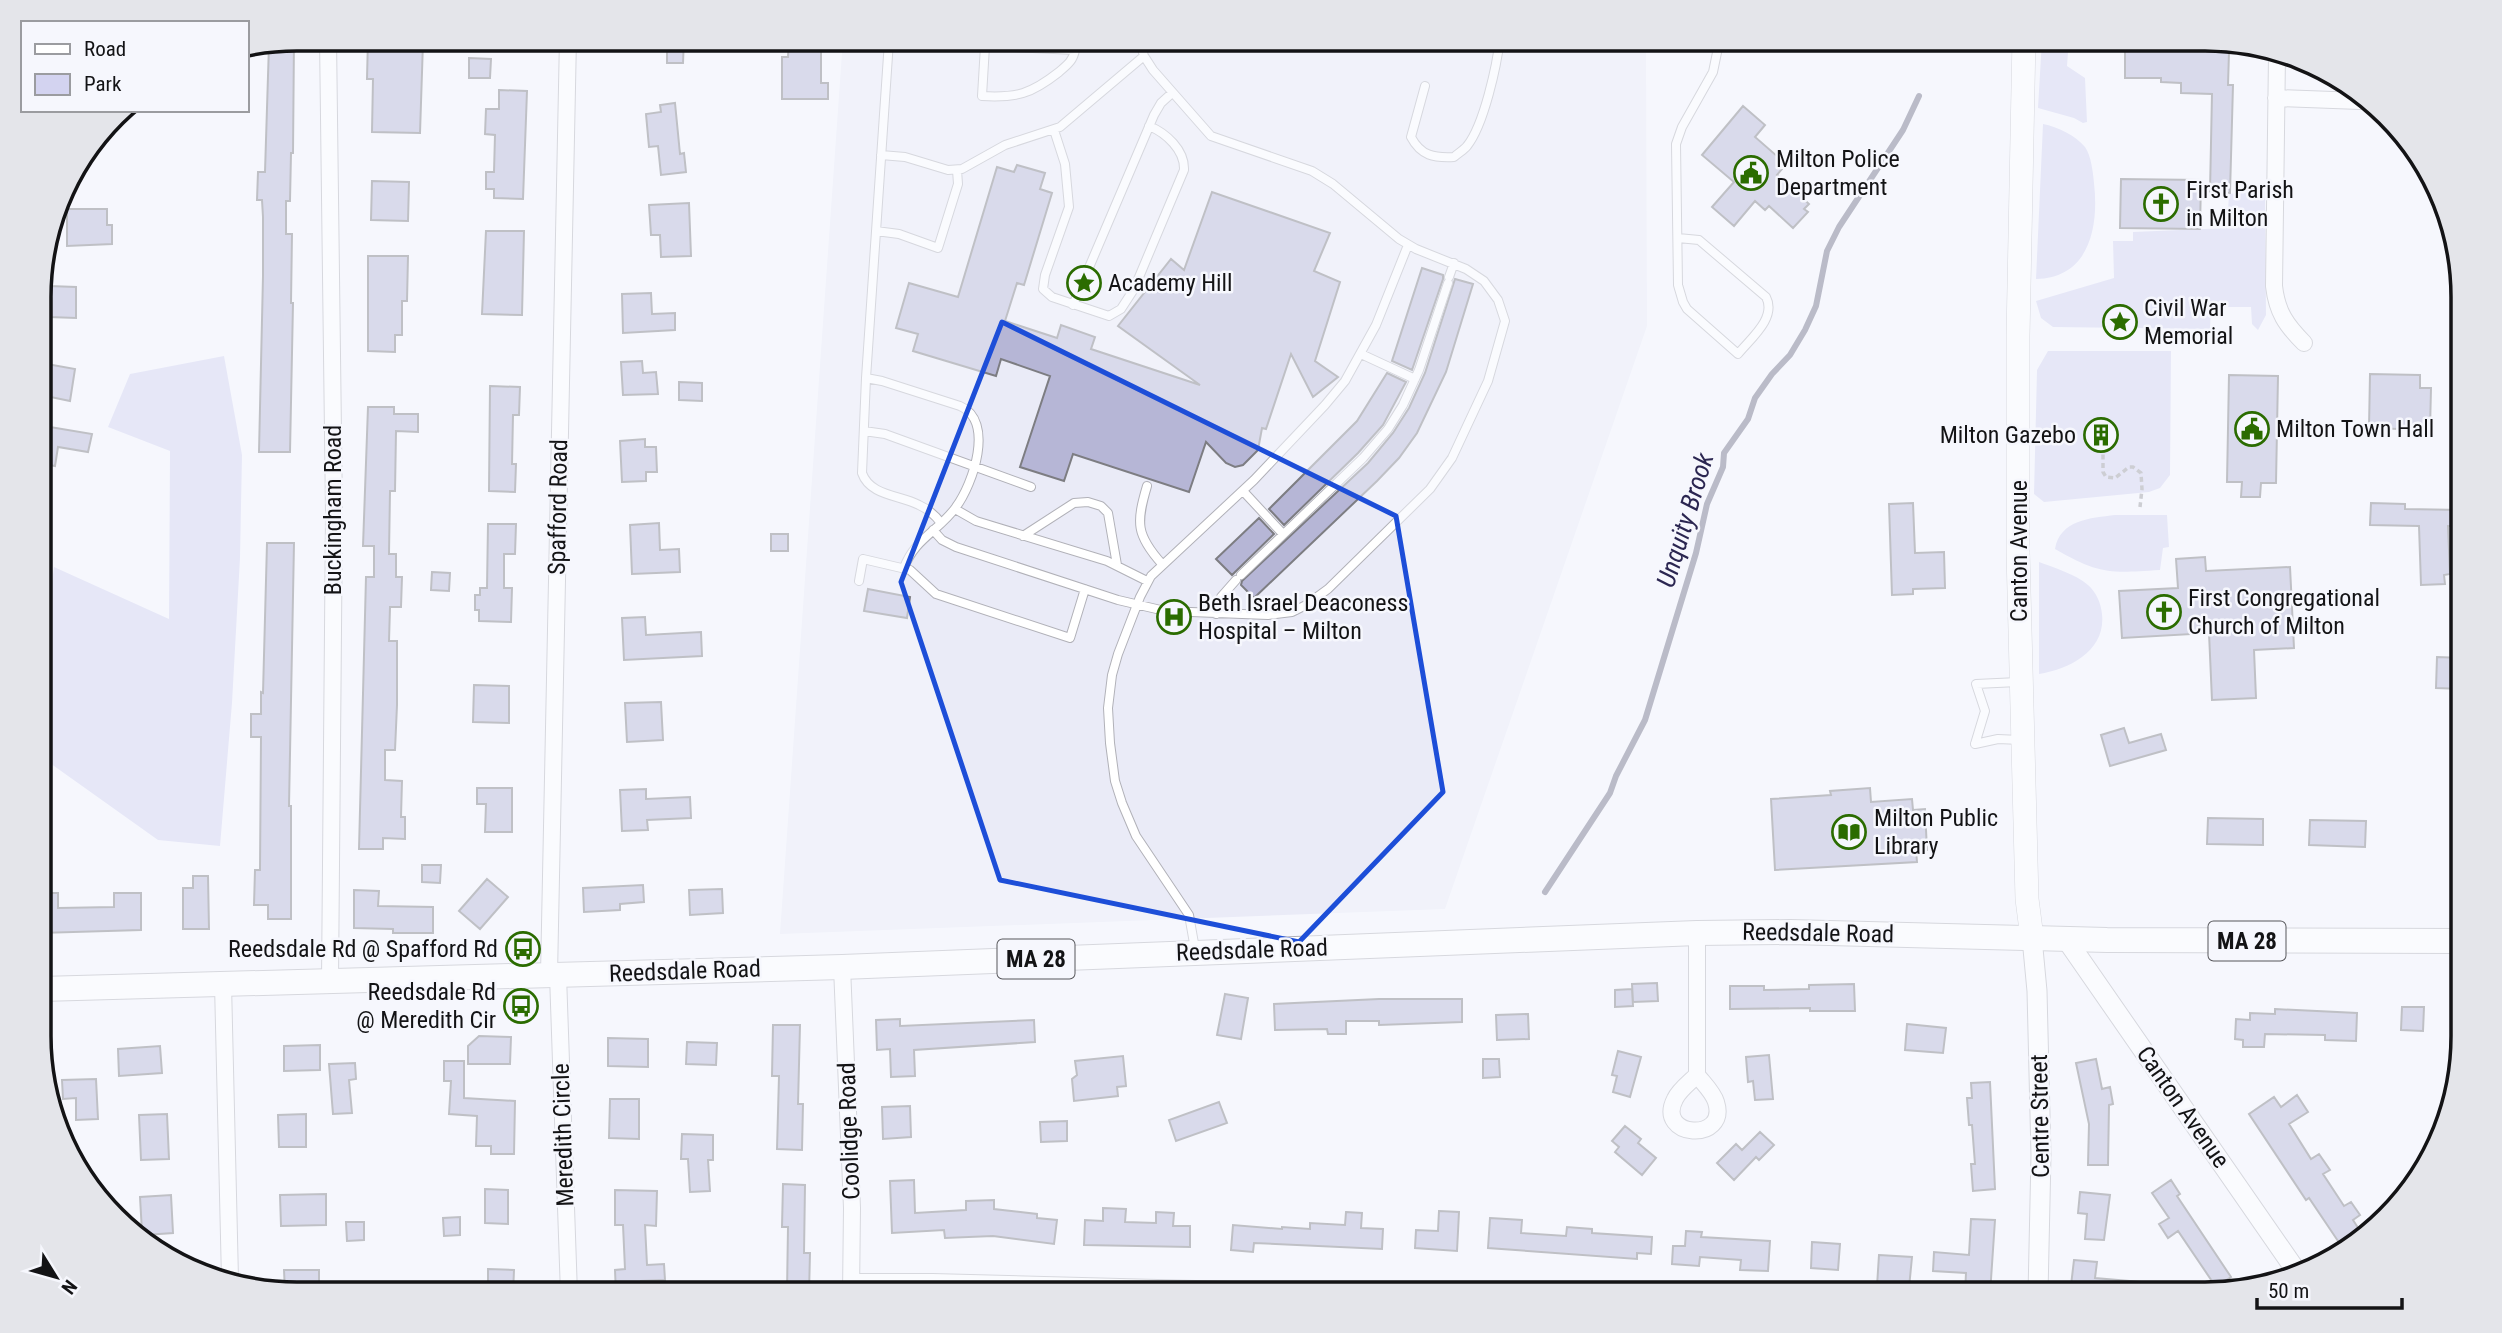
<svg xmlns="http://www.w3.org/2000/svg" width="2502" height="1333" font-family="'Roboto Condensed',sans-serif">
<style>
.built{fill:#eaebf7}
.green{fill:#d3d3f0}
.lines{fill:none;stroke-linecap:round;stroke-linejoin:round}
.stream{stroke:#727288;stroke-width:6}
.building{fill:#b6b6d6;stroke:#7d7d82;stroke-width:2}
.service-casing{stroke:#b1b1b8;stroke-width:10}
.minor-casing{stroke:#b1b1b8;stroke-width:18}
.tertiary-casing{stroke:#b1b1b8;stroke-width:21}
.secondary-casing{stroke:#b1b1b8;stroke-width:24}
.primary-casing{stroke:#b1b1b8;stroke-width:26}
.path{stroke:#9c9ca1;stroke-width:3.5;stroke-dasharray:5 3.5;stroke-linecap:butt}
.service{stroke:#fff;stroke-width:8}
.minor{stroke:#fff;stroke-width:16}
.tertiary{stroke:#fff;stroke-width:19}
.secondary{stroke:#fff;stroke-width:23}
.primary{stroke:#fff;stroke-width:24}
.marked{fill:none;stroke:#1d4ed8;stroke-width:5;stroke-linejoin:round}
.labels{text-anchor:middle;stroke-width:5;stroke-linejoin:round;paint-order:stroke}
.shield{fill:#f6f7fd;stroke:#57575b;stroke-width:2}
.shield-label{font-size:23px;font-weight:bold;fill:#131315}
.poi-label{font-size:24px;fill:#131315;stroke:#f6f7fd;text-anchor:start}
.street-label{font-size:24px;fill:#131315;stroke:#f6f7fd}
.water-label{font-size:26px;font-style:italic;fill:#2b2651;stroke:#f6f7fd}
.rim{fill:none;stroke:#131315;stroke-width:3.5}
</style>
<rect width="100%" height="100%" fill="#f6f7fd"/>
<path class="built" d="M843 39H1646L1647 326 1445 909 780 934Z"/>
<path class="green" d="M2042 39H2069L2067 66 2085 78 2087 122 2083 123 2074 118 2038 108Z
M2043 124C2058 127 2075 135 2085 147 2091 155 2093 172 2094 183 2099 226 2090 278 2036 279Z
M2265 191 2266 315 2258 330 2252 324 2251 307H2211L2210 329 2053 327 2041 318 2036 301 2114 278 2113 241H2133V232L2227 228 2229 194Z
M2048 351H2171L2170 475 2160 488 2149 492 2044 502 2034 494 2037 370Z
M224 356 242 455 240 558 232 703 220 846 158 840 40 756V671L54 567 169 619 170 451 108 427 130 374Z
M2115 515H2167L2169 547 2163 548 2160 570C2110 573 2100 575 2055 549 2060 520 2090 518 2115 515Z
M2039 562C2055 568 2075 574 2088 585 2096 592 2101 603 2102 614 2106 650 2071 669 2039 674Z"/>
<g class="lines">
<path class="stream" d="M1545 892 1610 793 1616 776 1645 720 1696 553 1707 504 1723 467 1724 453 1748 419 1755 398 1772 374 1790 355 1805 330 1816 306 1827 251 1839 227 1903 130 1919 96"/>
</g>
<path class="building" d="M368 38 423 42 420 133 372 132 373 79H367Z
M667 38H684L683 63H667Z
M789 38H821V83H828V99H782V57H788Z
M294 39 293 153H291L290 201H286V234H292L291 303H293L290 452H259L263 276V217L262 200H257L258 172H265L269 44Z
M2125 47 2143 48V50L2229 52 2228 85H2233L2230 193 2210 192 2212 94 2181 93V83L2161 82V78H2125Z
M469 58 491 59 490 78H469Z
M499 90 527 91 523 199 494 198V189H486V172H494L495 135 485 134 486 109H499Z
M675 103 680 154 684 153 686 172 661 175 658 146 649 147 646 114 661 112 660 105Z
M1743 106 1765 125 1755 137 1786 164 1777 175 1809 204 1804 209 1808 212 1793 228 1769 206 1765 210 1755 201 1734 226 1712 207 1734 182 1702 155Z
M1017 165 1045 173 1040 189 1052 193 1024 285 1017 283 1005 321 1057 338 1061 325 1095 337 1091 349 1200 385 1118 326 1171 259 1184 270 1212 192 1330 233 1314 271 1340 282 1315 361 1338 377 1313 397 1291 354 1266 429 1262 428 1258 450 1243 465 1235 467 1226 463 1206 442 1189 492 1073 454 1064 481 1020 467 1050 376 1001 359 996 376 913 351 918 334 896 328 909 283 958 297 997 167 1014 172Z
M2121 179 2201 180 2200 229 2120 228Z
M372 181 409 182 408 221 371 220Z
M689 203 691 256 661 257 660 235H651L649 205Z
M67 209H107V225H112V244L67 246Z
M486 231H524L522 315 482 314Z
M368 256H408L407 301H402V335H395V352L368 351Z
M1422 268 1443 275V279L1412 370 1392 361Z
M1455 279 1473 284 1446 372 1417 433 1399 458 1377 481 1254 598 1241 585 1242 581 1368 463 1393 433 1409 408 1425 373Z
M49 286 76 287V318L49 317Z
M651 293 652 314 675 313V330L623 333 622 294Z
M642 361 643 373 656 372 658 394 623 395 621 362Z
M47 364 75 369 70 401 41 395Z
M1387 373 1406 382 1383 425 1358 453 1284 525 1269 509 1357 421Z
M2370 374 2420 375V388H2431L2430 430 2369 428Z
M2229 375 2278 376 2276 483H2261L2260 497H2241L2242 482H2227Z
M679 382 702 383V401L679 400Z
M490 386 520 387 519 415H513L512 464H516L515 492 489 491Z
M368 407H394V414H418V432L396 431 395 491H390L389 554H396V577H402L401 607H390L389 641H397V705L395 750H385V780L402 781 401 817H405V839L383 838V849H359L366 577H374V546H363Z
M2090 435a11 11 0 1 1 22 0a11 11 0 1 1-22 0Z
M50 427 92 434 88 452 58 447 55 466 39 463V438L48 439Z
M645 439V447H656L657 472H646V481L622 482 620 441Z
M1913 503 1915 553 1944 552 1945 588 1913 589V594L1892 595 1889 504Z
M2371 503 2405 504V509L2462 510V526H2448L2450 574 2444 575 2445 584 2421 585 2419 526 2370 525Z
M1259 518 1274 534 1232 575 1216 559Z
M659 523 660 550 679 549 680 572 632 574 630 525Z
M488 524H516L515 554H504V588H512L511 622 479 621V610H475V595H480V588H487Z
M771 534H788V551H771Z
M267 543H294L289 806H291V919H268V905H254L255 870H260L261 737H251V714H261V692L263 693Z
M2205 557 2206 571 2290 567 2294 648 2254 650 2256 698 2212 700 2209 633 2122 638 2119 591 2178 588 2176 559Z
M432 572 450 573 449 591 431 590Z
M868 589 910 597 907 618 864 611Z
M645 617 646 635 701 632 702 656 624 660 622 618Z
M2437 657 2462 658 2463 689 2436 688Z
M474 685 509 686V723L473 722Z
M661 702 663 740 627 742 625 703Z
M2124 728 2129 743 2161 734 2166 750 2110 766 2101 735Z
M477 788H512V832H485L486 804H477Z
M1870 788 1871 802 1912 799 1913 810 1925 809 1927 850H1916L1917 862 1775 870 1771 799 1831 795 1830 791Z
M646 789V799L690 797 691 818 647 820 648 830 622 831 620 790Z
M2208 818 2263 819V845L2207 844Z
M2310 820 2366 821 2365 847 2309 845Z
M422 865H441L440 883 422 882Z
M193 876H208L209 929H183V888H193Z
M487 879 508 897 480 929 459 911Z
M643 885 644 902 620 904V910L584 912 583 888Z
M722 889 723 913 690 915 689 890Z
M354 890 379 891 378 906 433 907V933H393V929L354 928Z
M40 893H58V908L114 907V893H141V930L40 933Z
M1657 983 1658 1001 1633 1002 1632 984Z
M1854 984 1855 1011H1810V1008L1730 1009V986H1764V990L1809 989V985Z
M1632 989 1633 1006 1615 1007V990Z
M1225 994 1248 998 1241 1039 1217 1035Z
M1379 999H1462V1022L1379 1025V1021H1346V1034H1328L1327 1029 1275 1030 1274 1004Z
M2402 1007H2424L2423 1031 2401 1030Z
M2275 1009 2357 1013 2356 1041 2325 1040V1035L2265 1034 2264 1047H2243V1040L2235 1039 2236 1019 2250 1020V1013L2275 1014Z
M1528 1014 1529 1039 1497 1040 1496 1015Z
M900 1019V1026L1034 1020 1035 1042 914 1050 915 1076 891 1077 890 1049 877 1050 876 1020Z
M1907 1024 1946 1028 1943 1053 1905 1050Z
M773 1025H800L798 1104H803L802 1150 777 1149 779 1076H772Z
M479 1036 511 1037 510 1064H468V1046Z
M608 1038 648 1039V1067L608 1066Z
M687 1042 717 1043 716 1065 686 1064Z
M320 1045V1070L284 1071V1046Z
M160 1046 162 1073 119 1076 118 1049Z
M1618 1051 1641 1057 1630 1097 1613 1092 1617 1076 1612 1075Z
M1769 1055 1773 1099 1755 1100 1753 1081 1748 1082 1746 1057Z
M1123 1056 1126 1086 1117 1087 1118 1096 1074 1101 1072 1079 1077 1075 1075 1061Z
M1483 1059H1499L1500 1077 1483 1078Z
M2096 1059 2102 1089 2110 1087 2113 1104 2109 1105 2108 1165H2088L2089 1124 2076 1063Z
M444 1061H464V1098L515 1101 514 1154H491V1146H476L477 1116 449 1114 451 1081H444Z
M355 1063 356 1079 349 1080 352 1113 333 1114 329 1064Z
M96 1079 98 1119 76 1120V1098L63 1099 62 1080Z
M1990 1082 1995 1189 1973 1191 1971 1164H1975L1972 1125H1969L1967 1098H1972L1971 1083Z
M2297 1095 2308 1112 2289 1124 2311 1159 2319 1154 2330 1170 2323 1174 2344 1206 2351 1202 2360 1215 2353 1220 2362 1234 2342 1247 2309 1198 2306 1200 2249 1114 2274 1097 2281 1107Z
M610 1099H639V1139L609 1138Z
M1219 1102 1227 1123 1176 1141 1169 1120Z
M910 1106 911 1137 883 1139 882 1107Z
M167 1114 169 1159 141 1160 139 1115Z
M306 1114V1147H279L278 1115Z
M1067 1121V1141L1041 1142 1040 1122Z
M1625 1126 1641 1139 1638 1143 1656 1158 1642 1175 1615 1152 1619 1147 1612 1141Z
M1760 1132 1774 1145 1759 1160 1756 1157 1734 1180 1717 1163 1736 1144 1742 1150Z
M682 1134 713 1135V1160H708L710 1191 690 1192 688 1159H681Z
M914 1180 915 1213 966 1210V1201L994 1200V1209L1037 1214V1218L1057 1220 1054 1244 993 1236 945 1238 944 1230 892 1233 890 1181Z
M2171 1180 2180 1194 2177 1196 2231 1277 2216 1287 2178 1231 2168 1238 2159 1224 2169 1218 2152 1193Z
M783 1184 805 1185 804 1253H810L809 1293 787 1292 788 1227H782Z
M485 1189 508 1190V1224L485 1223Z
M615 1190 657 1191 656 1226 645 1225 647 1265 664 1264 665 1280 641 1281V1294H616L615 1270 625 1269 623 1225H615Z
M2080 1192 2110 1195 2104 1240 2085 1239 2087 1214 2078 1213Z
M326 1194V1225L281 1226 280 1195Z
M171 1195 173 1233 145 1235 142 1232 140 1197Z
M1103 1208 1126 1209 1125 1222 1156 1223V1212L1174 1213 1173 1226H1190V1247L1084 1245 1085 1220 1103 1221Z
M1439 1211 1459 1212 1457 1251 1415 1248 1416 1230 1438 1231Z
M1346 1212 1362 1213 1361 1228 1383 1229 1382 1249 1254 1243 1253 1252 1231 1250 1233 1225 1282 1229V1227L1310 1229V1223L1345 1225Z
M460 1217V1235L444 1236 443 1218Z
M1490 1218 1522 1220 1521 1233 1566 1236 1567 1227 1592 1229V1233L1652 1237 1651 1254 1637 1253V1259L1488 1248Z
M1971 1219 1995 1220 1990 1294H1965L1966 1273 1933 1271 1934 1252 1969 1255Z
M346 1222H364V1240L347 1241Z
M1686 1231 1702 1232 1701 1237 1770 1241 1768 1271 1740 1270 1741 1260 1700 1257 1699 1266 1672 1264 1673 1246H1685Z
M1812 1242 1840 1244 1838 1270 1811 1268Z
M1879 1255 1912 1257 1909 1288 1877 1286Z
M2074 1260 2097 1262 2095 1278 2152 1283 2151 1294H2070Z
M488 1269 514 1270 513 1294H488Z
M284 1270H319V1294H297L285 1292Z"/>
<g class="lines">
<g class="service-casing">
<path id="service" d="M1425 86 1411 137C1421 156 1434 158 1454 157 1458 153 1464 150 1467 146 1484 125 1497 65 1500 38
M1054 130 1065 164 1069 207 1045 275 1043 289 1052 297 1109 316 1121 309 1134 289 1184 170C1185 150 1166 133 1149 126
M881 155 905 157 948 170 962 169 1005 145 1060 127 1144 56
M876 231 899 234 938 248 958 184 957 170
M1678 238 1699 240 1766 297C1777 318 1750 339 1738 354L1687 309 1683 302 1678 285 1676 144 1682 127 1713 72 1720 38
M1449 277 1454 263
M1073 305 1154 115 1161 103 1172 93
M1361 354 1415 379
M866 378 882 381 960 406C995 421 973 484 956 507 940 530 914 539 904 568
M864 431 885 434 1031 487
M1147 486C1136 523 1136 535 1162 564
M1243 491 1283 534
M955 509 976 521 1107 561 1147 581
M941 523C935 515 928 509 919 505 900 495 870 496 862 473L866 378 889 41 1075 50C1073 61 1067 65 1059 72 1031 94 1017 98 982 96L985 46
M933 530 942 540 956 547 1118 600 1165 611 1268 615 1292 612 1306 605 1328 589 1430 489 1452 458 1488 381 1505 321 1498 300 1484 281 1466 269 1416 249 1399 239 1333 184 1312 171 1211 136 1153 70 1144 56 1139 38
M1023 536 1074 503 1088 502 1101 506 1108 513 1117 565
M1241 575 1363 458 1388 429 1403 405 1419 370 1448 283
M859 581 863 559 910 570 936 594 1070 638 1085 589
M1216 614 1221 597 1236 580
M1975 744 1985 711 1976 684 2018 682
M1975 744 1998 739 2020 740
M1195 949 1189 915 1136 836 1122 803 1115 781 1110 743 1108 708 1112 675 1118 654 1140 597 1151 576 1254 480 1325 405 1345 381 1376 325 1408 245"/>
</g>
<g class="minor-casing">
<path id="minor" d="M328 38 334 513 330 981
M2277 55 2274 286C2277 312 2286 325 2304 343
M2276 98 2360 101
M1697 933V1075
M842 967 852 1208 851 1294
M549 975 568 38
M558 975 569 1294
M223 984 230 1279
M1697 1075C1703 1083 1713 1092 1716 1102 1729 1143 1655 1138 1675 1099 1679 1090 1690 1082 1697 1075Z
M852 1282H932L1381 1294"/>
</g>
<g class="tertiary-casing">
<path id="tertiary" d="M2032 938 2037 991 2041 1155 2038 1294
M2066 939 2299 1275"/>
</g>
<g class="secondary-casing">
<path id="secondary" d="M2024 38 2018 336V553L2027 899 2032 938"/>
</g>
<g class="primary-casing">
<path id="primary" d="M41 989 842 967 1697 933 1790 932 2107 940 2463 941"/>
</g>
<path class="path" d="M2103 446V472L2106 477 2115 478 2129 467H2133L2141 473 2142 489 2140 507"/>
<use href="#service" class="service"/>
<use href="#minor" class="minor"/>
<use href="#tertiary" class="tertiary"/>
<use href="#secondary" class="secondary"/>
<use href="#primary" class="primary"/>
</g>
<path d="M0 0H2502V1333H0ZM1002 322 1396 516 1443 792 1299 942 1000 880 901 582Z" fill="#f6f7fd" fill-opacity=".55" fill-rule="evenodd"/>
<path class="marked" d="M1002 322 1396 516 1443 792 1299 942 1000 880 901 582Z"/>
<defs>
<g id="civic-ring" transform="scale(1.75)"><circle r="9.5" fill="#f6f7fd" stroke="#2b6c00" stroke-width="1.5"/><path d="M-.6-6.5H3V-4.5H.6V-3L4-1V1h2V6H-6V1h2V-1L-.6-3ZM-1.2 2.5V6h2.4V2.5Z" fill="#2b6c00"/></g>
<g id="church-ring" transform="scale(1.75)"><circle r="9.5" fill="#f6f7fd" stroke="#2b6c00" stroke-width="1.5"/><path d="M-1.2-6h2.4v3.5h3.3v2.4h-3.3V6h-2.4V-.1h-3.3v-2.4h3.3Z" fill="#2b6c00"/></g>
<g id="sight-ring" transform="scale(1.75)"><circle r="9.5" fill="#f6f7fd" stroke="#2b6c00" stroke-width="1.5"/><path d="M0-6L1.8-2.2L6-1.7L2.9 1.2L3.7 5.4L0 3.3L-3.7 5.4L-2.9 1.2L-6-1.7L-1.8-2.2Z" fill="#2b6c00"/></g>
<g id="building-ring" transform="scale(1.75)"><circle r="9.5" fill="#f6f7fd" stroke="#2b6c00" stroke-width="1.5"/><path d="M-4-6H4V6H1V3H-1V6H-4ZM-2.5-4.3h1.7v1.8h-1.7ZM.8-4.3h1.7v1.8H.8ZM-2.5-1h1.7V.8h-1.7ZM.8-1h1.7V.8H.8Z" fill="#2b6c00"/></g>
<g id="hospital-ring" transform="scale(1.75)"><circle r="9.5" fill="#f6f7fd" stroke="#2b6c00" stroke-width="1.5"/><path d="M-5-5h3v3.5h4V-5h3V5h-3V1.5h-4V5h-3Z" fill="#2b6c00"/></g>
<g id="library-ring" transform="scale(1.75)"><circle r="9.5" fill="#f6f7fd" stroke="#2b6c00" stroke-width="1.5"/><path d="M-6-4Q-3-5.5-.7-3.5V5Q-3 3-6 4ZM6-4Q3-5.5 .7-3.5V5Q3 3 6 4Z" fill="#2b6c00"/></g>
<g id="bus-ring" transform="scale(1.75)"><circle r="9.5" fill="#f6f7fd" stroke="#2b6c00" stroke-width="1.5"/><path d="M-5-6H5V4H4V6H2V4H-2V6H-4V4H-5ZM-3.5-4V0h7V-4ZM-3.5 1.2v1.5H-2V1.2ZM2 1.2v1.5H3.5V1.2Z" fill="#2b6c00"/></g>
</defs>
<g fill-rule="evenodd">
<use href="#civic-ring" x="1751" y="173"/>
<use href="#church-ring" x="2161" y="204"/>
<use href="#sight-ring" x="1084" y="283"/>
<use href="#sight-ring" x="2120" y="322"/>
<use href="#civic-ring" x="2252" y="429"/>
<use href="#building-ring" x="2101" y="435"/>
<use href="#church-ring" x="2164" y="612"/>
<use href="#hospital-ring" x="1174" y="617"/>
<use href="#library-ring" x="1849" y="832"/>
<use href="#bus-ring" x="523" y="949"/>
<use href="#bus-ring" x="521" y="1006"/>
</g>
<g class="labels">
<g class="shield">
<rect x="2208.5" y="921.5" width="77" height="39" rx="5"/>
<rect x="997.5" y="939.5" width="77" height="39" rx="5"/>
</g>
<g class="shield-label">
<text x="2247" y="949">MA 28</text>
<text x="1036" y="967">MA 28</text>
</g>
<g class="poi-label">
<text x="1776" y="167">Milton Police<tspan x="1776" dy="28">Department</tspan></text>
<text x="2186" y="198">First Parish<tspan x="2186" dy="28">in Milton</tspan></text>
<text x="1108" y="291">Academy Hill</text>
<text x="2144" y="316">Civil War<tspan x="2144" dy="28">Memorial</tspan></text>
<text x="2276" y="437">Milton Town Hall</text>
<text x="2076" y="443" text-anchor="end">Milton Gazebo</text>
<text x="2188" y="606">First Congregational<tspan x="2188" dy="28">Church of Milton</tspan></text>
<text x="1198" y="611">Beth Israel Deaconess<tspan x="1198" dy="28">Hospital – Milton</tspan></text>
<text x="1874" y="826">Milton Public<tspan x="1874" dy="28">Library</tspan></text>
<text x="498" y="957" text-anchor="end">Reedsdale Rd @ Spafford Rd</text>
<text x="496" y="1000" text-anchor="end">Reedsdale Rd<tspan x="496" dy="28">@ Meredith Cir</tspan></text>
</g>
<g class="street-label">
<text transform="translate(558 507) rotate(-89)" y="8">Spafford Road</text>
<text transform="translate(333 510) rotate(-90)" y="8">Buckingham Road</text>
<text transform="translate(2019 551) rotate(-90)" y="8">Canton Avenue</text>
<text transform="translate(1818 933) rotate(1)" y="8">Reedsdale Road</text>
<text transform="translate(1252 950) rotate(-2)" y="8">Reedsdale Road</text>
<text transform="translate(685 971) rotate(-2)" y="8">Reedsdale Road</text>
<text transform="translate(2183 1107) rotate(55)" y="8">Canton Avenue</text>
<text transform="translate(2040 1116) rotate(-91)" y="8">Centre Street</text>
<text transform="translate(849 1131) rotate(-92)" y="8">Coolidge Road</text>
<text transform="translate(563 1135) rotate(-92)" y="8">Meredith Circle</text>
</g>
<g class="water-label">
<text transform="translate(1685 520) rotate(-73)" y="9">Unquity Brook</text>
</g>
</g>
<path d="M0 0H2502V1333H0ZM297 51H2205A246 246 0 0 1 2451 297V1036A246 246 0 0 1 2205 1282H297A246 246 0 0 1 51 1036V297A246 246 0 0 1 297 51Z" fill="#e4e5ea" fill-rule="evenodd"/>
<path class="rim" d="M297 51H2205A246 246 0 0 1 2451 297V1036A246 246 0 0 1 2205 1282H297A246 246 0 0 1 51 1036V297A246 246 0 0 1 297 51Z"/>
<rect x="21" y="21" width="228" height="91" fill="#f6f7fd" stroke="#9b9ca0" stroke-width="2"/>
<rect x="35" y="44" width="35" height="10" fill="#ffffff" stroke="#9b9ca0" stroke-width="2"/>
<text x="84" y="56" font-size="21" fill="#131315">Road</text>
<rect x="35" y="74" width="35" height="21" fill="#d3d3f0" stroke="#9b9ca0" stroke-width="2"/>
<text x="84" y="91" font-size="21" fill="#131315">Park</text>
<g transform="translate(56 1277) rotate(127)" stroke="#f6f7fd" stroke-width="5" paint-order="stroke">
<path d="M0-5L12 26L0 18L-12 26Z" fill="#131315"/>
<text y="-10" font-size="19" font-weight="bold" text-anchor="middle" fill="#131315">N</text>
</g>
<path d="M2257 1298v10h145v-10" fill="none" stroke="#131315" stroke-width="3.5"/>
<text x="2268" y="1298" font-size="21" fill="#131315" stroke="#f6f7fd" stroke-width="5" paint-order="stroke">50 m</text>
</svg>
